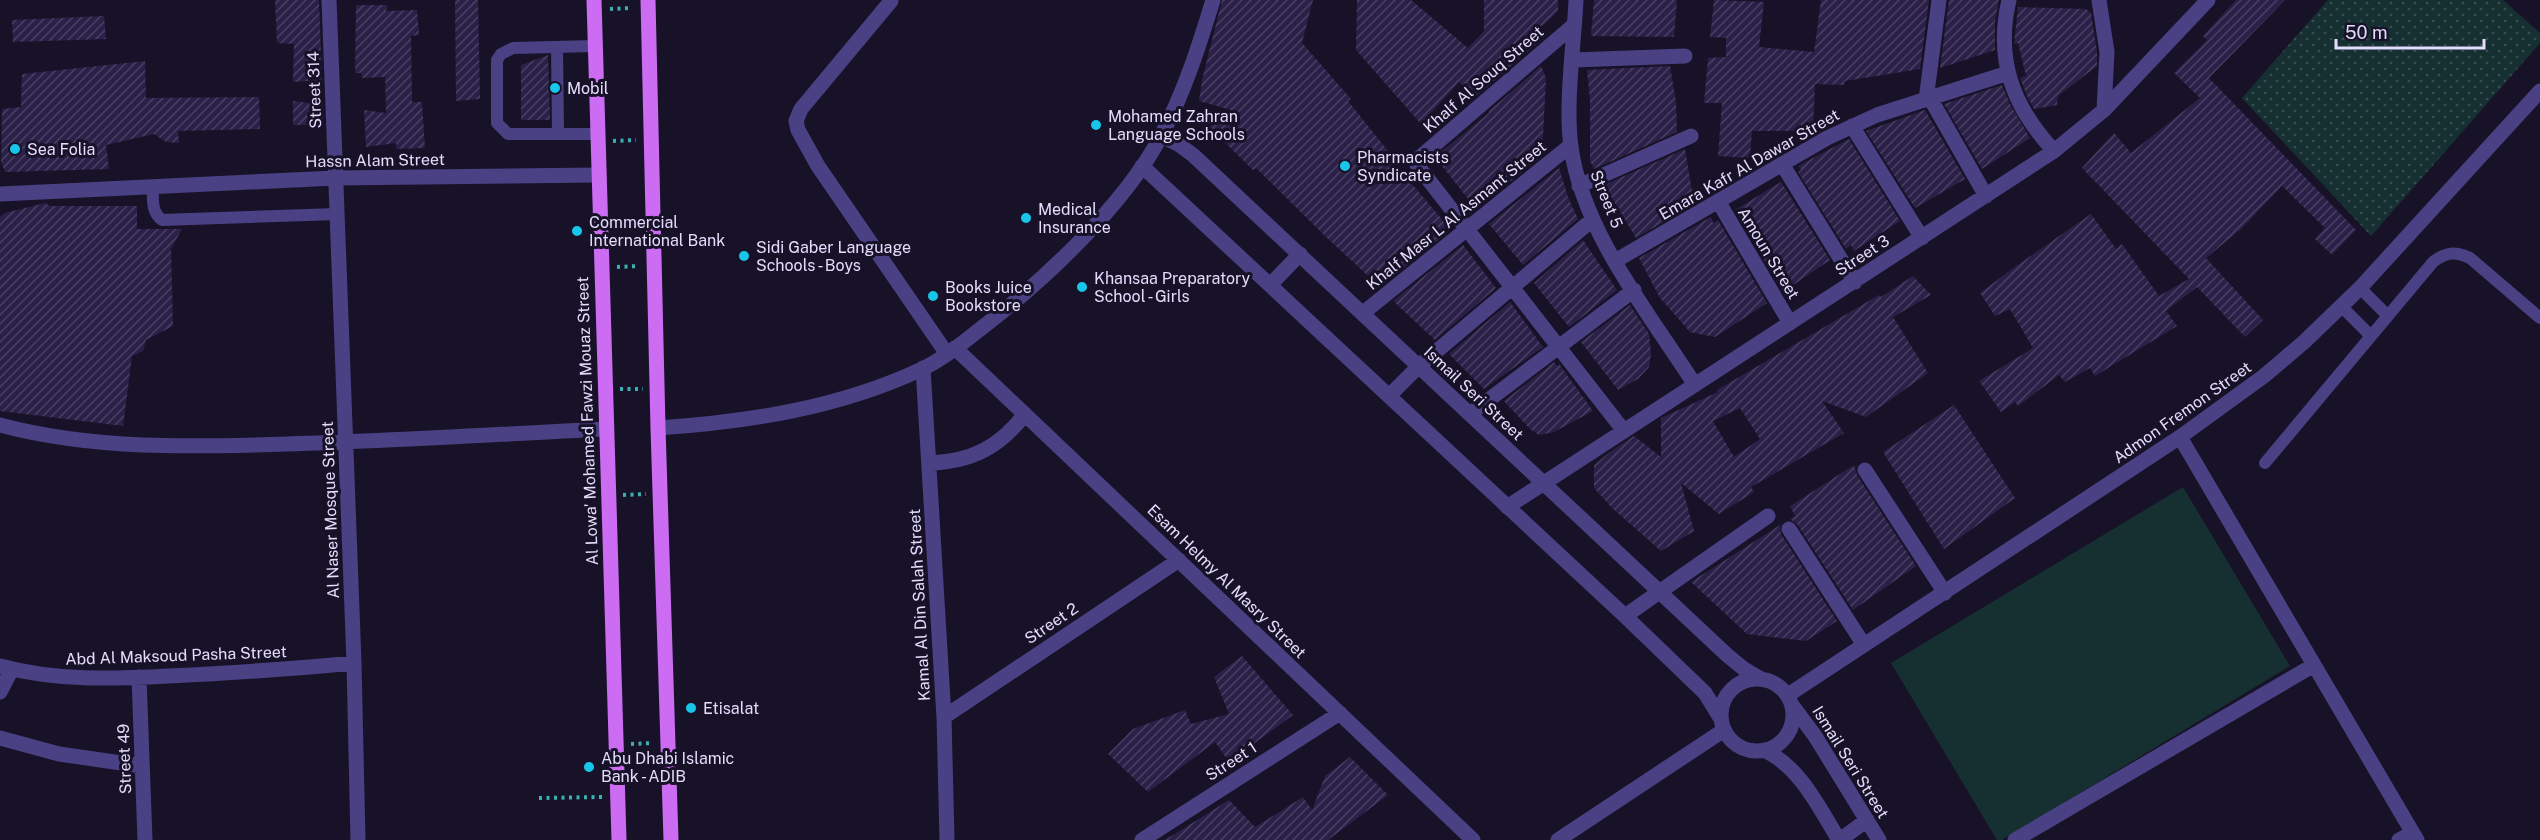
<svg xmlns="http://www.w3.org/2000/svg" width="2540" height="840" font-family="'Public Sans',sans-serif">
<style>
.park{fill:url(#park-dots)}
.pitch{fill:#163032}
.building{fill:url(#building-hatch);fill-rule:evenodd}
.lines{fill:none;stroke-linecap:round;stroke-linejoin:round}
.path{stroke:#3bb0b2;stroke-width:4;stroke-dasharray:3 4.5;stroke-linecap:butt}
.service{stroke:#494183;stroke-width:12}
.minor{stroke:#494183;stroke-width:15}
.tertiary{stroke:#494183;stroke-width:15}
.primary{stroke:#cc6cf3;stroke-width:15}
.poi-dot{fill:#18c6ec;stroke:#181228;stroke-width:2}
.labels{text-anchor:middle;stroke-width:6;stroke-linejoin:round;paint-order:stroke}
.street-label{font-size:16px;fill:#e3dcfc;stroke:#181228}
.poi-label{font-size:16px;fill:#e3dcfc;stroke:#181228;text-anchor:start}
</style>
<defs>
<pattern id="park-dots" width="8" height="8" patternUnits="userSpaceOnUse" patternTransform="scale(1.5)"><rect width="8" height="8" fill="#163032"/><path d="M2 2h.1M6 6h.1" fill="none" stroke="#384d51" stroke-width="1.8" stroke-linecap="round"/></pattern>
<pattern id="building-hatch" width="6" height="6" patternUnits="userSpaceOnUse" patternTransform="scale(1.5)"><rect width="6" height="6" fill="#2b2048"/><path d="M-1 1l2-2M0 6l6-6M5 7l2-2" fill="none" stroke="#4a4063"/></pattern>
</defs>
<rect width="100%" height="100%" fill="#181228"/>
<path class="park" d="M2328 0H2503L2540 33V43L2371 236 2242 98Z"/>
<path class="pitch" d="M2183 487 2290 666 2002 840H1997L1891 663Z"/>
<path class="building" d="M275 0H319L322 80 293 82 294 44 277 43Z
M455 0H478L480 99 456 101Z
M1222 0H1313L1302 43 1351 99 1348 101 1397 162 1395 164 1451 230 1380 287 1326 237 1256 168 1253 170 1209 127 1231 110 1199 101 1202 80Z
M1357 0H1411L1468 48 1484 31V0H1558V11L1533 35 1540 41 1474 98 1459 82 1421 124 1356 50Z
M1594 0H1677L1674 37 1591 36Z
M1714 0 1764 2 1759 47 1814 52 1821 0H1929L1920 69 1845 81 1844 85 1815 84 1813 131H1752L1750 158 1718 156 1722 103H1704L1708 58 1726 57V38L1710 37Z
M1949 0H1999L1995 21V50L1940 68Z
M2236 0H2285L2209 78 2356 230 2332 255 2315 239 2325 228 2282 186 2241 229 2206 258 2263 320 2245 337 2197 287 2166 311 2177 326 2095 376 2090 368 2065 382 2059 375 2018 406 2015 402 2001 412 1979 381 2033 348 2010 309 1995 316 1980 293 2012 269 2091 214 2116 249 2122 244 2159 296 2189 279 2082 168 2114 133 2131 153 2200 98 2174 73 2207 40 2203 36Z
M356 5H387L386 11 417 10 419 35 411 36 412 102H422L425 148 396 149V143L366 147 364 110 386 113 385 77 362 78 361 73H355Z
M2018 7 2086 9 2091 13 2097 52V66L2058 96 2057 105 2034 109 2027 96 2020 78 2026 76 2018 43 2014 44Z
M104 16 106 39 13 42 12 20Z
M548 55 550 120H521V65Z
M145 61 146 98 259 97 260 129 178 131 179 143 166 142 154 134 106 145 109 169 5 172 1 161 2 109 21 107 22 74Z
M1541 66 1546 78 1542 156 1476 209 1435 157 1489 113 1488 112Z
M1670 66 1676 102 1677 132 1594 169 1590 161V100L1587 70Z
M2002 85 2010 104 2030 138 1982 169 1944 104Z
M293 101 323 105V125H293Z
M1925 110 1965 179 1915 208 1866 131Z
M1849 139 1900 221 1854 251 1851 245 1846 249 1798 172 1801 170 1798 166Z
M1685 149 1693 197H1699L1701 200 1636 238 1604 185Z
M1559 168 1568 197 1578 219 1523 265 1489 224Z
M1781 182 1830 260 1783 292 1735 210Z
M45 203 50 206H137V229H182L171 249 173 326 146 340 143 351 132 356 123 426 0 411V217L5 213Z
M1711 217 1713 223 1718 220 1767 303 1715 337 1690 332 1660 298 1639 258Z
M1583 240 1617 290 1569 327 1534 283Z
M1463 245 1496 288 1435 340 1393 301Z
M1913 276 1931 295 1893 317 1928 373 1866 417 1822 401 1844 433 1751 487 1754 492 1719 514 1681 483 1694 531 1661 551 1612 508 1594 488V465L1610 452 1634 436 1661 457V418L1718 392 1717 390 1879 295 1881 297ZM1740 408 1760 439 1734 457 1713 421Z
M1510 302 1543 347 1484 389 1449 354Z
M1630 305 1649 334 1651 353 1649 367 1638 379 1618 390 1581 342Z
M1554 362 1557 366 1559 364 1593 411 1554 432 1539 435 1530 429 1504 401Z
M1954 405 2015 498 1944 549 1883 452Z
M1854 465 1857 475 1916 566 1853 610 1797 524 1790 519 1795 516 1790 506Z
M1780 525 1781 534 1837 621 1806 641 1747 634 1691 582Z
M1242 656 1293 715 1229 762 1215 742 1148 792 1108 754 1133 729 1185 710 1191 724 1229 714 1214 677Z
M1350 757 1388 795 1328 840H1165L1229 800 1255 827 1303 797 1312 810 1325 776Z"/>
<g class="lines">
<path class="path" d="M610 9 632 8
M613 141 636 140
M617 267 639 266
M620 389H643
M623 495 646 494
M631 744 653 743
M539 798 602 797"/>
<path class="service" d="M595 46 513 48 501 54 497 60V123L508 134H597
M557 47 558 134
M153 187C153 199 151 212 162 220L337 214
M2360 288 2388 316
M2341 306 2371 336
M2265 463 2433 262C2446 252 2455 251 2470 258L2540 318"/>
<path class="minor" d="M329 0 354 663 358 840
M1576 0C1574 44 1565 104 1571 147 1583 233 1649 313 1695 385
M2009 0C1995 60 2013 107 2054 151
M2099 0 2107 52 2104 110
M891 1 801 109 796 121 798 130 818 166 947 354
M1574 25 1418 159 1417 165 1624 431
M1573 60 1685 56
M1930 98 1986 196
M1926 100 1939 0
M1852 126 1922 238
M1782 164 1855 282
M1579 186 1691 136
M0 194 335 178 598 175
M1718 201 1790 323
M1615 261 1827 138 1877 115 2008 73
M1363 313 1571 145
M955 348 1473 840
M923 368 944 717 947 840
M1389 396 1419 366 1592 220
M1470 414 1634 290
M0 425C94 450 191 447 288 444 394 441 500 434 605 429
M2180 437 2417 840
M929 463C971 462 1000 447 1025 414
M1865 470 1945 593
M1507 507 2054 151 2104 110 2208 0
M1789 529 1864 645
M1625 616 1768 516
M0 666C56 681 112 679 169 676 231 673 292 669 354 663
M139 677 145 840
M0 692 12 669
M944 717 1179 560
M0 738 59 754 142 766
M1142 840 1340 713
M1558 840 1724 730
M2015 840 2314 665
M2399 840 2413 833"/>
<path class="tertiary" d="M1161 136 1178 144 1193 155 1727 655 1744 669 1761 679
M1142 166 1625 616 1705 693 1721 719
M1270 285 1300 254
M658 428C748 422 839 408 922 369 943 359 961 344 979 330 1041 283 1124 206 1161 136 1184 93 1199 46 1213 0
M1721 715a36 36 0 1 1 72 0a36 36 0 1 1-72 0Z
M1788 695 2180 437 2264 376 2304 342 2360 288 2540 91
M1792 705 1815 736 1879 840
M1764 750C1801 768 1818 806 1839 840
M1840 840 1867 820"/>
<path class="primary" d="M594 0 619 840
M648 0 658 428 671 840"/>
</g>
<g class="poi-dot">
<circle cx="555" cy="88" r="6"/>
<circle cx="1096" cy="125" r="6"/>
<circle cx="15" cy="149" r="6"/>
<circle cx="1345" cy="166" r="6"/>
<circle cx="1026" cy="218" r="6"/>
<circle cx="577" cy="231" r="6"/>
<circle cx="744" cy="256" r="6"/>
<circle cx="1082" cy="287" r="6"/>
<circle cx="933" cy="296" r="6"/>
<circle cx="691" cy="708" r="6"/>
<circle cx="589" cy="767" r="6"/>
</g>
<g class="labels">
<g class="street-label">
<text transform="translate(1483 79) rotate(-41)" y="6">Khalf Al Souq Street</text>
<text transform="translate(314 90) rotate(-92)" y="6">Street 314</text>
<text transform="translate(375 160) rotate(-1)" y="6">Hassn Alam Street</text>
<text transform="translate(1749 164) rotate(-30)" y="6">Emara Kafr Al Dawar Street</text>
<text transform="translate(1607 199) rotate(68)" y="6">Street 5</text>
<text transform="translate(1456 215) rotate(-39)" y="6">Khalf Masr L Al Asmant Street</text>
<text transform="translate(1769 253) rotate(59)" y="6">Amoun Street</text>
<text transform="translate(1862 255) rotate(-33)" y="6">Street 3</text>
<text transform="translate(1474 393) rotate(43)" y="6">Ismail Seri Street</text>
<text transform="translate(2182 412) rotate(-35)" y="6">Admon Fremon Street</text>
<text transform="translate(587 421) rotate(-92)" y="6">Al Lowa' Mohamed Fawzi Mouaz Street</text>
<text transform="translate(330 510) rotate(-92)" y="6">Al Naser Mosque Street</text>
<text transform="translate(1227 581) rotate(44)" y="6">Esam Helmy Al Masry Street</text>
<text transform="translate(919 605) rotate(-93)" y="6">Kamal Al Din Salah Street</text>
<text transform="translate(1051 623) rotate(-34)" y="6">Street 2</text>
<text transform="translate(176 655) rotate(-2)" y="6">Abd Al Maksoud Pasha Street</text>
<text transform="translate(124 759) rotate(-92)" y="6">Street 49</text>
<text transform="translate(1231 761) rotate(-33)" y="6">Street 1</text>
<text transform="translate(1851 762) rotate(58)" y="6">Ismail Seri Street</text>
</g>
<g class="poi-label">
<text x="567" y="94">Mobil</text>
<text x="1108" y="122">Mohamed Zahran<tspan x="1108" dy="18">Language Schools</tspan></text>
<text x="27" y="155">Sea Folia</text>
<text x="1357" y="163">Pharmacists<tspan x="1357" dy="18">Syndicate</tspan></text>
<text x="1038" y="215">Medical<tspan x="1038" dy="18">Insurance</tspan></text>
<text x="589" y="228">Commercial<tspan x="589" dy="18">International Bank</tspan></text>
<text x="756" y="253">Sidi Gaber Language<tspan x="756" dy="18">Schools - Boys</tspan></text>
<text x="1094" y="284">Khansaa Preparatory<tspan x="1094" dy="18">School - Girls</tspan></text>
<text x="945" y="293">Books Juice<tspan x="945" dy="18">Bookstore</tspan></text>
<text x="703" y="714">Etisalat</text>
<text x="601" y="764">Abu Dhabi Islamic<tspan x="601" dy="18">Bank - ADIB</tspan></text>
</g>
</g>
<path d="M2336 39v9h148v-9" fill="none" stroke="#e3dcfc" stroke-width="3"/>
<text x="2345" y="39" font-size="18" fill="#e3dcfc" stroke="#181228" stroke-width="4.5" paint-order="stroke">50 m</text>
</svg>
